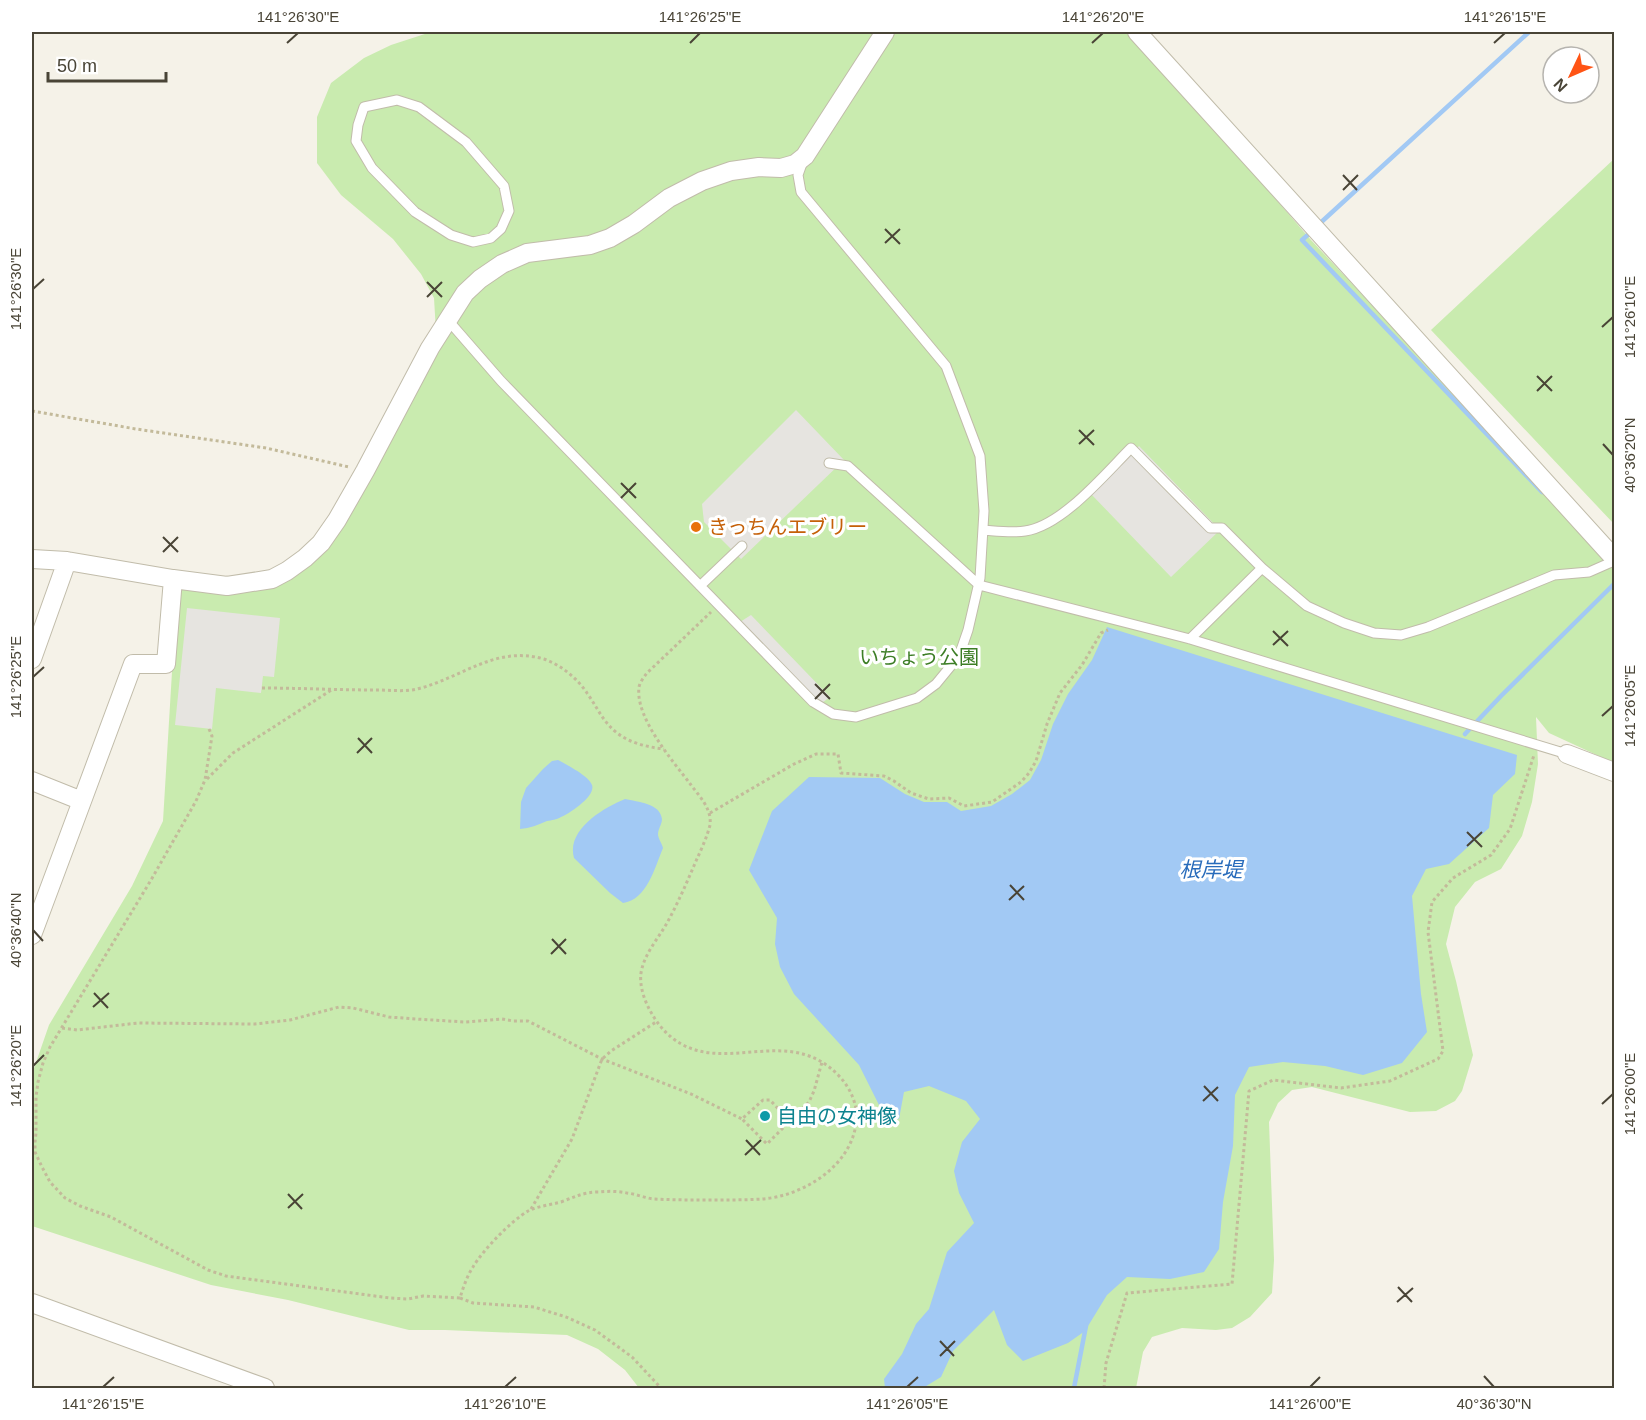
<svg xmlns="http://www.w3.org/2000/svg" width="1646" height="1420" font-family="Helvetica,'Noto Sans JP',sans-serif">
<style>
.green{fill:#c9ebaf}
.parking{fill:#e6e4e0}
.water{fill:#a2c9f4}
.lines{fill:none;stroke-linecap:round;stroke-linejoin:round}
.stream{stroke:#a2c9f4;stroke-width:4.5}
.service-casing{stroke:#c1bcaa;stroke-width:11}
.minor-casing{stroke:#c1bcaa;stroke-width:20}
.path{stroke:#c3ba9a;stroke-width:3;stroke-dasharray:3 3;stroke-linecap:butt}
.service{stroke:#fff;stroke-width:9}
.minor{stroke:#fff;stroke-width:18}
.ticks{fill:none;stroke:#494436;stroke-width:2}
.food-dot{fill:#e8710a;stroke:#fff;stroke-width:2}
.culture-dot{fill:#0f9aa8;stroke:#fff;stroke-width:2}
.labels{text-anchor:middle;stroke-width:6;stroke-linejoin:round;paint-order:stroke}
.food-label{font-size:20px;fill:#c56008;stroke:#fff;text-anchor:start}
.park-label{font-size:20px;fill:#3d7e26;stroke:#fff}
.culture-label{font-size:20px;fill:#0d838f;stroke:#fff;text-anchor:start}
.water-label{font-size:21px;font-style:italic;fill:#296cbb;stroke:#fff}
.neatline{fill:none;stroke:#494436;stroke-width:2}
.ticks-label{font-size:15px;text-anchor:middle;fill:#494436}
</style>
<rect width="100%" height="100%" fill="#f5f2e8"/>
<path class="green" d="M431 32H1128L1191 101 1311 240 1614 563V763L1549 733 1536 717 1538 764 1532 802 1522 836 1501 869 1475 882 1455 907 1446 944 1456 981 1473 1055 1462 1091 1455 1101 1436 1111 1410 1112 1312 1087 1292 1090 1278 1103 1269 1122 1274 1260 1272 1293 1250 1317 1232 1328 1216 1330 1182 1328 1152 1337 1143 1352 1136 1388H639L625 1370 598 1349 567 1335 445 1330H409L288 1300 211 1285 32 1226V1074L49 1025 132 886 163 821 177 589 297 573 437 349 434 298 421 274 393 239 341 195 317 163V117L331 83 364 58 391 45Z
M1614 159V524L1431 330Z"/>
<path class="parking" d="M796 410 844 460 741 559 704 522 702 504Z
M1139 446 1220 530 1171 577 1091 494Z
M187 608 280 618 274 677 263 676 261 693 216 688 212 729 175 725Z
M751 615 830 697 819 705 740 622Z"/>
<path class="water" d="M1107 627 1517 755 1515 774 1493 795 1489 828 1449 864 1426 869 1412 896 1421 994 1427 1032 1402 1063 1363 1075 1325 1066 1283 1062 1249 1067 1235 1095 1233 1146 1223 1202 1219 1249 1204 1272 1170 1279 1127 1277 1107 1295 1085 1331 1068 1343 1023 1361 1007 1345 994 1310 953 1351 941 1377 923 1388H885L884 1379 902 1354 916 1324 929 1309 947 1252 974 1223 959 1193 954 1171 962 1142 980 1119 966 1101 929 1086 904 1092 899 1119 883 1113 859 1065 794 994 780 967 775 944 777 918 749 870 772 811 809 777 880 778 905 794 924 802H947L961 811 991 806 1012 794 1030 780 1041 760 1053 724 1068 694 1092 660Z
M558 760C567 765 589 776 592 785 596 796 570 813 561 817 556 820 552 820 547 821 538 825 530 828 520 829L521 802 526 788 543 769 552 761Z
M625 799C638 802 660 803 662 819 662 824 658 829 658 834 658 839 662 843 663 848 655 867 647 900 623 903L610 893 574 858C566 830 603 808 625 799Z"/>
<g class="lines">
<path class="stream" d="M1317 226 1529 32
M1311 232 1302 240 1542 492
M1465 734 1501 696 1614 584
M1074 1388 1086 1326"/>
<g class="service-casing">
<path id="service" d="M397 100 419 107 466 142 504 186 509 211 501 229 491 238 473 242 451 235 415 212 372 168 356 141 358 125 364 107Z
M447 319 501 381 813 702 833 714 856 717 917 698 936 684 959 656 968 630 980 578 984 511 980 456 946 366 801 192 798 175 803 161
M829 463 848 466 979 585 1190 639 1567 754
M983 530C997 531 1012 533 1025 531 1062 526 1105 474 1131 448L1210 528H1222L1262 568 1307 606 1344 623 1374 633 1401 635 1428 627 1554 575 1589 572 1614 561
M700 586 742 546
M1190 639 1262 568"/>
</g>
<g class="minor-casing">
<path id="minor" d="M1137 32 1614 558
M32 559 67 561 173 579 227 586 272 579 287 571 305 558 321 543 337 520 365 471 430 348 465 293 480 279 502 264 527 253 590 245 610 238 634 224 669 198 702 181 731 171 759 167 781 168 795 164 805 156 885 32
M32 659 67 561
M1567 754 1614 772
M32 781 82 801 32 935
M82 801 133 664H166L173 579
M32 1303 265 1388"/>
</g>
<path class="path" d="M32 411 136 429 266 448 349 467
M262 688C300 688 338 690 376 690 390 690 405 692 417 689 462 678 495 645 544 659 561 665 577 678 587 693 597 707 603 722 617 733 630 743 647 747 664 749
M209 729 212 736 205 780 196 801 151 880 50 1047 43 1063 38 1082 36 1097V1133L35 1142V1152L42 1167 50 1182 65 1198 80 1206 111 1217 208 1270 226 1276 390 1298 408 1299 423 1296 460 1298C463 1288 467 1276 473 1267 483 1250 511 1221 528 1211 538 1206 550 1205 561 1202 574 1197 584 1192 599 1192 608 1191 618 1191 627 1193 636 1194 645 1198 654 1199 673 1200 692 1200 711 1200 728 1200 745 1200 762 1199 803 1196 850 1167 856 1124 859 1107 851 1089 840 1077 788 1021 723 1079 671 1037 655 1024 638 995 641 973 644 954 658 939 667 923 678 903 687 882 696 861 701 850 707 837 710 825 712 809 700 797 691 785 673 761 635 718 639 687 640 682 644 677 647 673L711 612
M207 779 233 753 333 689
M710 813 794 764 816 754H838L841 773 884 776 894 781 911 793 929 799 949 798 964 806 992 802 1021 782 1029 773 1036 761 1047 724 1060 693 1082 665 1101 633 1108 630
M62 1028 77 1030 138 1023 255 1024 290 1020 339 1007 353 1008 389 1017 416 1019 465 1022 502 1019 513 1021H528L602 1059 691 1094 742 1119
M785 1124 784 1115 770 1100H763L742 1119 767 1144 809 1102 814 1091 822 1062
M531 1209 572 1139 602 1059 611 1051 656 1022
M460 1298 473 1303 534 1307 566 1317 595 1330 632 1357 661 1388
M1104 1388 1106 1363 1127 1293 1232 1284 1249 1091 1273 1080 1341 1088 1390 1081 1438 1059 1443 1051 1428 932 1432 902 1453 878 1491 855 1510 829 1534 755"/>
<use href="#service" class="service"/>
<use href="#minor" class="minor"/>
</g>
<path class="ticks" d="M287 43 298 33M690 43 700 33M1092 43 1103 33M1494 43 1505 33M1343 175 1357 190M1343 190 1358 175M885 229 900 244M885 243 900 229M427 282 442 297M33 289 44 279M427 297 442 282M1602 327 1613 317M1537 376 1552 391M1537 391 1552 376M1079 430 1094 445M1079 444 1094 430M1603 444 1613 455M621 483 636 498M621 498 636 483M163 537 178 552M163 552 178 537M1273 631 1288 646M1273 645 1288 631M33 677 44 667M815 684 830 699M815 699 830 684M1602 716 1613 706M358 738 372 753M357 753 372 738M1467 832 1482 847M1467 846 1482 832M1010 885 1024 900M1009 900 1024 886M33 930 43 941M552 939 566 954M551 954 566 939M94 993 108 1008M93 1007 109 993M33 1066 44 1055M1204 1086 1218 1101M1203 1101 1218 1087M1602 1104 1613 1094M746 1140 760 1155M745 1155 761 1140M288 1194 302 1209M288 1208 303 1194M1398 1287 1412 1302M1397 1302 1413 1288M940 1341 954 1356M940 1356 955 1341M1484 1376 1494 1387M103 1387 114 1377M505 1387 516 1377M907 1387 918 1377M1310 1387 1320 1377"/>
<circle class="food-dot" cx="696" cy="527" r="6"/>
<circle class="culture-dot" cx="765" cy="1116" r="6"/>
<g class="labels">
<g class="food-label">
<text x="708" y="534">きっちんエブリー</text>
</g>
<g class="park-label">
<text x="919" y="664">いちょう公園</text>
</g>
<g class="culture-label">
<text x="777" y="1123">自由の女神像</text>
</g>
<g class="water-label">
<text x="1211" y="877">根岸堤</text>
</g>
</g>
<rect width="1646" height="1420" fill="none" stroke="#ffffff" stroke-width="66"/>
<g transform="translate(1571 75) rotate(226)"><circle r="28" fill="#ffffff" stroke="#b6b4af" stroke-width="1.5"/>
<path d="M0-4.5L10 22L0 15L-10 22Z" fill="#ff5415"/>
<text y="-9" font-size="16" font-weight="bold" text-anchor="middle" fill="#494436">N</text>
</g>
<path d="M48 72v9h118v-9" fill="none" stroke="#494436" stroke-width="3"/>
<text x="57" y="72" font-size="18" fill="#494436" stroke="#ffffff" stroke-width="4.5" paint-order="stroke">50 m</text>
<rect x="33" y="33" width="1580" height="1354" class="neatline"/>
<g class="ticks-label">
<text x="298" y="22">141°26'30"E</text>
<text x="700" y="22">141°26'25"E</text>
<text x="1103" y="22">141°26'20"E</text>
<text x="1505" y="22">141°26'15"E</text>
<text transform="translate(16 289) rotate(-90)" y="5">141°26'30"E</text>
<text transform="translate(1630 317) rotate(-90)" y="5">141°26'10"E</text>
<text transform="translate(1630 455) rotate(-90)" y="5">40°36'20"N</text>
<text transform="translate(16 677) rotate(-90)" y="5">141°26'25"E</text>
<text transform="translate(1630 706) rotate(-90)" y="5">141°26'05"E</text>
<text transform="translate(16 930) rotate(-90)" y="5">40°36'40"N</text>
<text transform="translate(16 1066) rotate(-90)" y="5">141°26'20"E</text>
<text transform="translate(1630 1094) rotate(-90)" y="5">141°26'00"E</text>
<text x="103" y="1409">141°26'15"E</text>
<text x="505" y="1409">141°26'10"E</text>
<text x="907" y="1409">141°26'05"E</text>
<text x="1310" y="1409">141°26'00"E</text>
<text x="1494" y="1409">40°36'30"N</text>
</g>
</svg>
